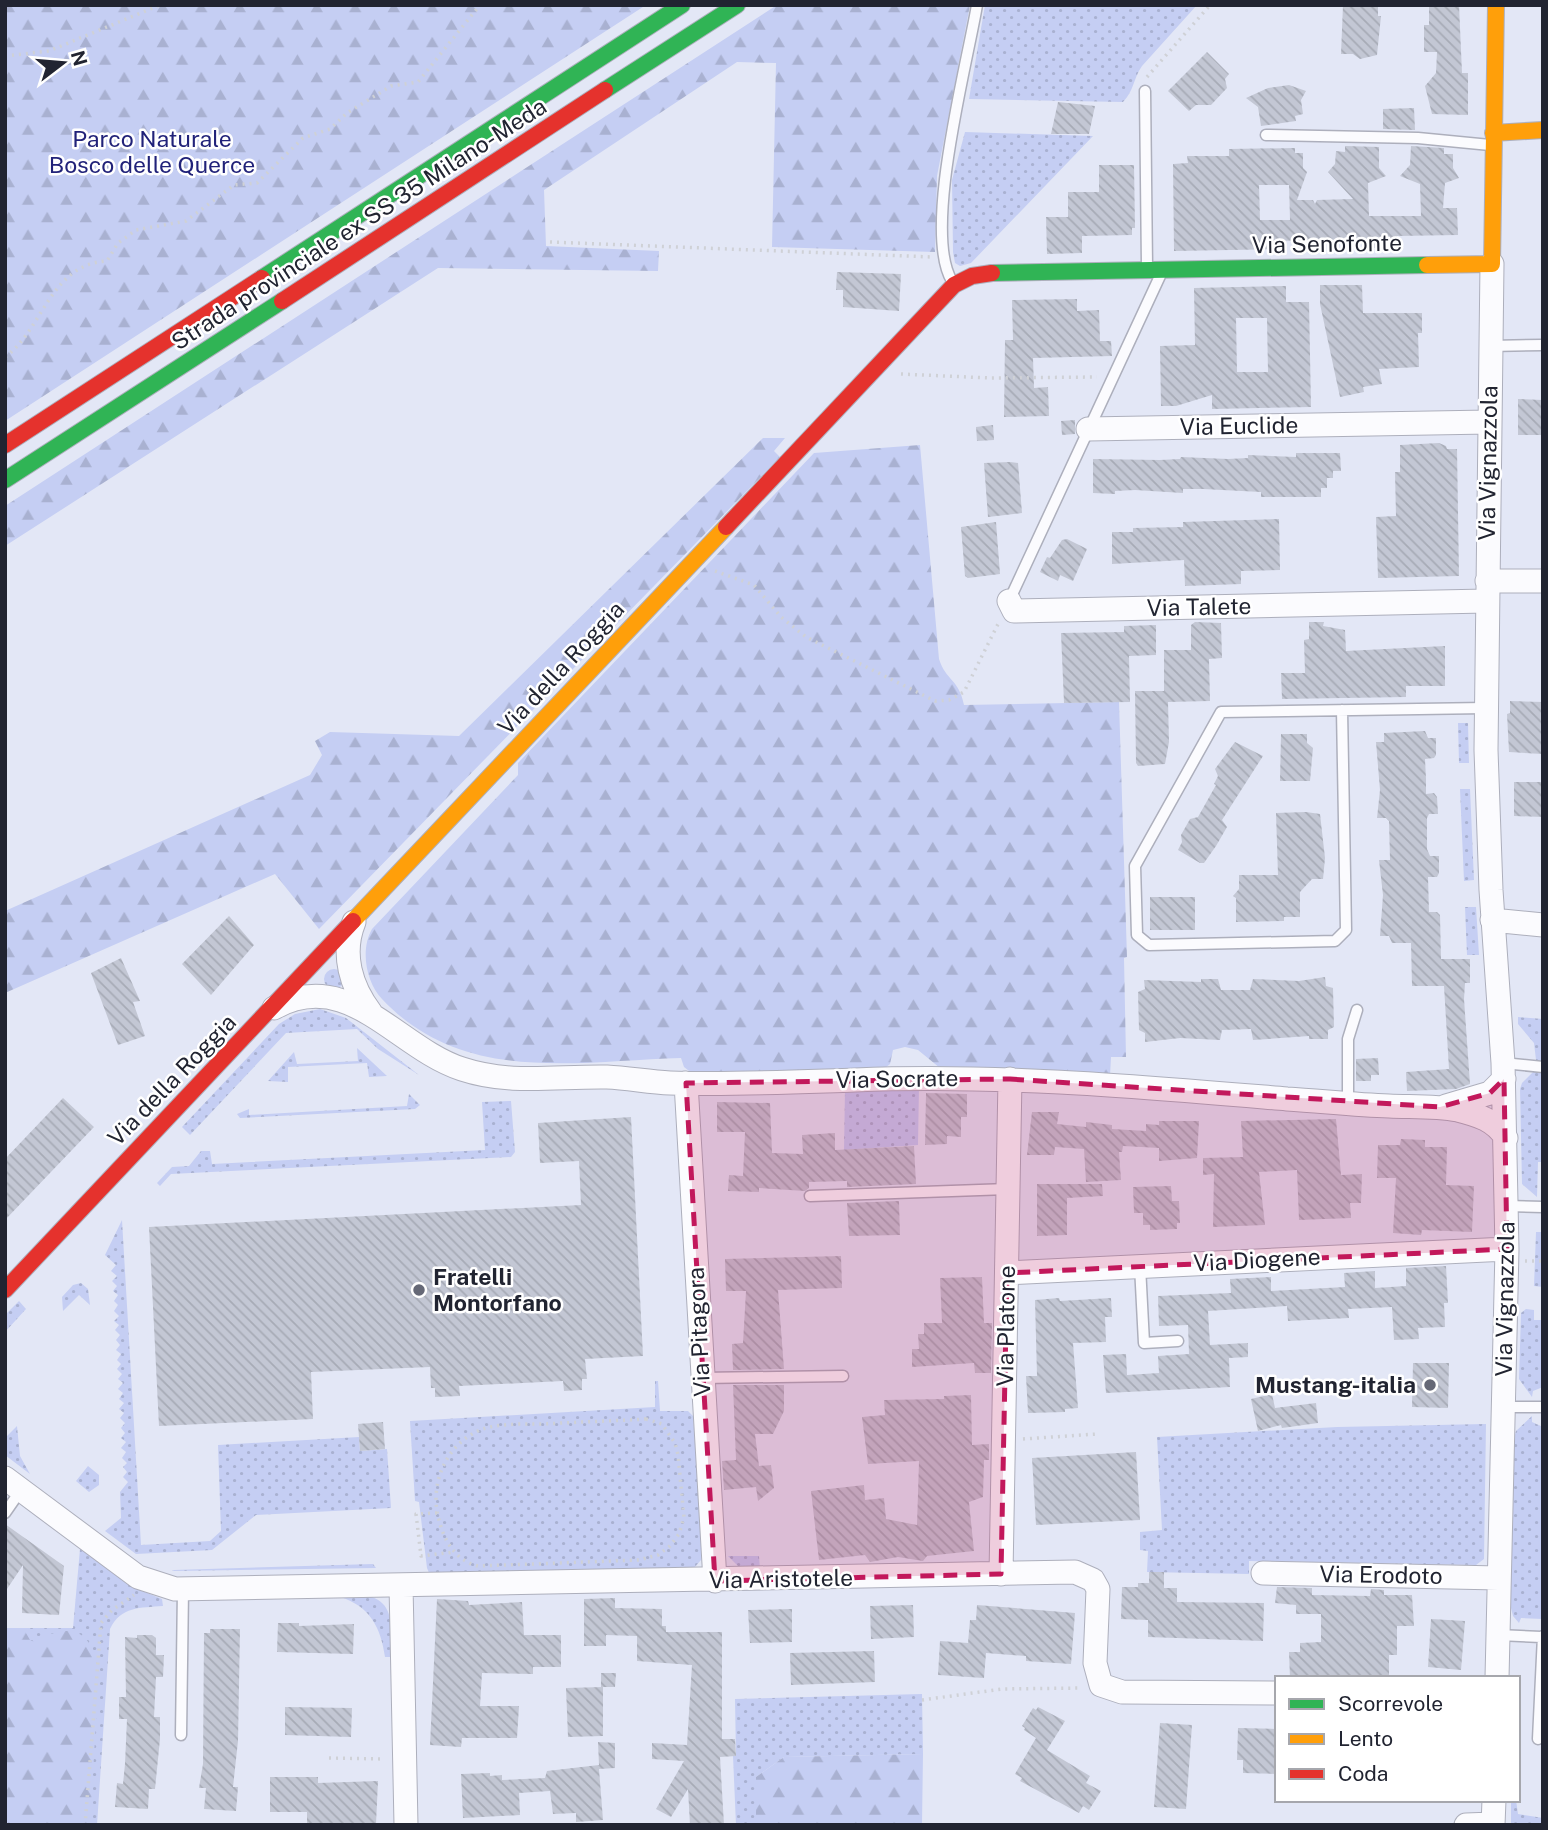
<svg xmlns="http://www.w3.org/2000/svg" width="1548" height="1830" font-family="'Public Sans',sans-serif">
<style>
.grass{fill:url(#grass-dots)}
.forest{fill:url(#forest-firs)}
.building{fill:url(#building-back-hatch);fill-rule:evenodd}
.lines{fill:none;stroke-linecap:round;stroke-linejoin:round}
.lane-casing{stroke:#adafbc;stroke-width:13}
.street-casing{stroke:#adafbc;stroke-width:25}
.fast-casing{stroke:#adafbc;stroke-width:18}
.slow-casing{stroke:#adafbc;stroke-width:18}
.jam-casing{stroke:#adafbc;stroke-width:18}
.path{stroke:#cfd1d6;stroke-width:3.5;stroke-dasharray:2 5;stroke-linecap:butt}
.lane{stroke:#fbfbfe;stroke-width:10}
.street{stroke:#fbfbfe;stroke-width:23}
.fast{stroke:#30b455;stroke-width:16}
.slow{stroke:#ff9f0a;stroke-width:16}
.jam{stroke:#e5322d;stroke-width:16}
.marked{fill:#c2185b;fill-opacity:0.2;stroke:#c2185b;stroke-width:5;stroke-dasharray:14 9;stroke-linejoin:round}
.poi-dot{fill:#656876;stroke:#fff;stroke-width:2.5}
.labels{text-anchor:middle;stroke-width:5;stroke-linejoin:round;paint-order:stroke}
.park-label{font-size:23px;fill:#212279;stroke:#fff}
.street-label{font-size:23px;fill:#212431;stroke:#fff}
.poi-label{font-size:23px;font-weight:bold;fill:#212431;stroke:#fff;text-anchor:start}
</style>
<defs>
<pattern id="grass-dots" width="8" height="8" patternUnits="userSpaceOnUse" patternTransform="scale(1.75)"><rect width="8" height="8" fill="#c5cef3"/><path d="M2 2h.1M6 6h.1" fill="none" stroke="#a9b1d1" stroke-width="1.8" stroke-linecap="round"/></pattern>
<pattern id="forest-firs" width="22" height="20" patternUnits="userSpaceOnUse" patternTransform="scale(1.75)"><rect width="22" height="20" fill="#c5cef3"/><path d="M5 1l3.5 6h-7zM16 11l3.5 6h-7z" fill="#a9b1d1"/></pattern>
<pattern id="building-back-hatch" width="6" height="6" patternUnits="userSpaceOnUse" patternTransform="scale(1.75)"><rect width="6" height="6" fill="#c3c7d4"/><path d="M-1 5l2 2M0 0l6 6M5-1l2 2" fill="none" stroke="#a7abb6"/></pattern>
</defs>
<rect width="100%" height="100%" fill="#e3e7f6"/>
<path class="grass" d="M985 5H1197L1142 66C1133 79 1134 91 1123 102L969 99Z
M965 132 1093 136 971 263 960 266 955 263 953 252 952 180Z
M1458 723H1468L1469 763H1459Z
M1460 789H1470L1474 880 1464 881Z
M1465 907H1476L1479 955H1467Z
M324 979a10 10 0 1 1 20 0a10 10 0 1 1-20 0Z
M320 1009 346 1018 419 1075 378 1049 357 1029 286 1033 190 1135 182 1127 279 1024 295 1014Z
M1518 1017 1543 1019V1061L1536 1060 1534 1043 1518 1024Z
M357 1048 387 1076 369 1077 367 1063 288 1067V1082L268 1081 294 1052 297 1064 358 1061Z
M1534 1071H1543V1162H1538L1537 1197 1522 1184 1520 1089 1522 1083Z
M919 1087 918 1145 844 1150 845 1089Z
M409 1094 420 1105 415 1109 240 1118 237 1114 249 1109V1115L407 1106Z
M511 1101 515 1152 511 1157 171 1174 160 1186 157 1183 172 1167 189 1166 201 1151H210L212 1164 485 1150 482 1102Z
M122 1220 141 1545 210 1541 221 1531 218 1445 359 1437 360 1451 387 1449 391 1508 256 1515 212 1550 136 1554 105 1531 121 1518 120 1492 128 1482 123 1477 127 1472 123 1467 127 1463 122 1458 126 1452 121 1448 126 1442 121 1438 125 1433 121 1428 125 1423 120 1418 124 1413 119 1409 124 1403 119 1399 123 1393 118 1389 123 1383 118 1379 122 1374 117 1369 121 1364 117 1360 121 1354 116 1350 120 1345 116 1340 120 1335 115 1330 119 1325 114 1321 119 1316 114 1311 118 1305 114 1301 118 1295 113 1291 117 1286 112 1281 117 1276 111 1271 116 1265 105 1255Z
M1536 1232H1543V1287L1534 1286Z
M81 1283 88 1289 90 1305 79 1295 63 1311 62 1297 73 1285Z
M19 1301 26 1309 5 1332V1315Z
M1526 1309 1534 1310V1320H1543V1387L1533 1391 1532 1397 1519 1379 1521 1313Z
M655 1381H658L660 1411H688L693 1416 703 1545 701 1560 694 1568 430 1575 427 1568 419 1502 415 1501 410 1421 655 1407Z
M1532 1416V1422L1543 1427V1619L1521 1618 1519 1623 1513 1616 1509 1600 1513 1442 1516 1431Z
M1486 1424 1484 1559 1476 1565 1249 1561V1574L1147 1572 1148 1551 1140 1550V1532L1162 1530 1157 1437 1337 1427Z
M17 1426 20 1456 30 1474 5 1455V1438Z
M88 1466 99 1475V1485L89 1492 76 1481Z
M80 1549 140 1590 162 1599 163 1606C140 1608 121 1606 110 1629L97 1825H5V1628H73Z
M728 1556H759L760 1569 740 1568Z
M373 1564 376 1568 172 1571 174 1570Z
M368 1596C397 1602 391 1634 391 1657H385C381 1628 370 1606 340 1597Z
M922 1694 923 1754 784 1757 756 1777V1825H736L733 1756H736L735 1699Z
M1511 1800H1516L1518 1814 1543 1818V1825H1511Z"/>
<path class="forest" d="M5 5H646L5 421Z
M777 5H970L937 176 935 252 772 247 776 63 737 62 544 190 546 246 659 251 658 271 438 268 5 546V506Z
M763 438H785L774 451 780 457 319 929 275 874 5 993V911L310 775 322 755 315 741 330 732 459 736Z
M920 445 939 659C946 681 959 679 964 705L1119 702 1127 957 1124 958 1126 1057H1111L1110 1076 940 1068 918 1050 905 1047 893 1050 890 1064 885 1068 693 1074 684 1067 681 1058C576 1061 463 1085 382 999 366 982 360 950 372 929L518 775V763L814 453Z
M5 1628H23L30 1640 37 1643C42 1640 46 1636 51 1634 90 1620 99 1656 98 1686L90 1825H5Z
M923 1754 922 1825H756V1777L784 1757Z"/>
<path class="building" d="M1343 5H1378V16H1381L1377 55 1360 59 1353 54H1341Z
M1429 5H1459L1462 73H1468V115L1432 114 1425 86 1436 73 1437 52H1424V25H1429Z
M1207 52 1229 74 1225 79 1227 88 1211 105H1196L1189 111 1168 91Z
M1289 85 1306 91 1301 100 1303 114 1295 116 1296 121 1261 126 1258 107 1246 98 1268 88Z
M1058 102 1095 106 1089 134H1051Z
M1414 108 1415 130 1383 129V109Z
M1345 146 1379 147V168L1386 176 1368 183 1369 216H1421L1420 184 1400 176 1410 165 1411 146 1444 148V154H1453V168L1459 178 1445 183 1443 208H1457L1458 235 1397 236V247L1374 248V239L1317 240 1279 241V249L1174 251 1173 164 1188 163 1187 156H1229V149L1295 148V153H1303V168L1307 172 1297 200H1313L1315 204 1317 200 1353 199 1328 172 1335 164 1336 151 1345 152ZM1259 185H1289L1290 220H1260Z
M1099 165H1134L1135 228H1132V235L1082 236V253L1047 254 1046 217H1068V192H1099Z
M837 272 901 274 899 311 843 307V290H836Z
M1320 285H1362L1363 313H1422V333H1418L1419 367 1379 369 1382 384 1363 387 1364 392 1340 397 1320 304Z
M1286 286V302H1309L1311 407 1212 409V395L1176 406H1161L1160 346 1195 345 1194 288ZM1236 318H1267L1268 372H1237Z
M1077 299V311L1099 310 1100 341H1111L1112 356 1033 358 1034 388 1048 387 1049 416 1004 417 1005 340H1013L1012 300Z
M1518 399 1543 400V435H1518Z
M1075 420V434L1062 435 1061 421Z
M993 425 994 440 977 441 976 427Z
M1439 443 1446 446 1447 449H1457L1459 576 1378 578 1376 517 1396 516 1395 472H1400V445Z
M1296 453H1340L1341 471H1333V478H1327V488H1321V497H1261V492L1203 489H1183V493L1135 490 1115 491V494L1093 493V459L1160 460 1180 459 1181 457 1228 459 1248 458V455L1296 457Z
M1010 462 1018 463 1022 513 988 517 984 463Z
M1279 519 1280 570 1241 571V584L1185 586 1184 560 1112 564V532H1133V528L1183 527V522Z
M996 522 1000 574 968 578 965 576 961 527Z
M1067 539 1087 549 1073 581 1060 575 1058 581 1040 572 1047 557 1050 558 1062 540Z
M1195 622 1221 623 1222 658 1209 659 1210 701 1168 702 1169 742 1165 764 1138 766 1136 763 1135 691H1164V650H1191V625Z
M1309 622H1324L1323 626 1345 630 1346 651 1445 646V686H1406V697L1282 699 1281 673H1305L1304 640 1309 639Z
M1156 625V655L1129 656 1130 702 1064 703 1061 633 1124 632V626Z
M1510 701 1543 702V754L1509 752 1507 714 1510 713Z
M1425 731 1428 738H1436V755L1434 758 1425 759 1426 779V794L1434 793 1437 797 1438 814H1429L1427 818V849L1430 856H1439V873L1437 877H1428L1429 912H1437L1440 915 1441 959H1470V983H1465L1464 999 1470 1084 1456 1089 1407 1091 1406 1072 1449 1069 1444 986H1412L1411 943H1392L1389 936H1380L1383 895 1379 860H1390L1389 821 1386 818H1377L1380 790 1376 742H1384V733Z
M1281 734H1307V743L1313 748 1310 781H1280Z
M1235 742 1263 756 1222 820 1227 827 1216 846 1204 863H1200L1178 850 1182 842 1181 835 1190 819 1198 817 1216 785 1214 784 1218 776 1215 769Z
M1514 782H1543V817L1514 816Z
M1306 812 1320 814 1325 858 1323 879H1312L1300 892V917H1284V921L1236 922V898L1233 896 1239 889V875H1278L1276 813Z
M1150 897H1195V930H1150Z
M229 916 254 945 211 995 182 964Z
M121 958 140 1001 133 1002 145 1036 118 1045 91 973Z
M1325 977 1326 986 1333 988 1334 1027 1328 1030V1039H1309V1036L1253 1040 1251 1029 1222 1030 1220 1040 1180 1038 1145 1042V1033L1139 1030 1138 992 1145 989 1144 980 1201 982V979H1218L1221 990H1250L1253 979 1299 981Z
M1378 1058 1379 1075H1371V1081H1356V1059Z
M926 1093 967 1094V1117H961V1137L947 1136V1144L925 1145Z
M63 1098 94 1127 5 1220V1159Z
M717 1102 770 1103 772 1153 803 1154 802 1135 835 1133V1150L914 1146 916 1184 847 1187V1181L809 1182V1188L805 1191 759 1188V1192L728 1191 729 1175 743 1176 745 1132H717Z
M1032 1112H1059L1057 1124 1086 1127V1122L1112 1125V1129L1146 1131V1124L1159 1125V1121H1199L1197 1158 1159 1161V1148L1123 1146 1122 1152H1119L1121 1180 1086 1182 1084 1149 1055 1147 1054 1155H1027Z
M631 1117 643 1356 585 1359 587 1379H582V1390L564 1391 563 1381 459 1386 460 1396 435 1397V1388H431L430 1367 311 1372 313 1419 159 1426 149 1227 581 1205 579 1161 540 1163 538 1123Z
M1336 1119 1341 1175 1362 1174 1361 1203H1350L1351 1218 1299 1220 1297 1170 1259 1172 1265 1225 1213 1227 1214 1174 1203 1175V1158L1243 1157 1241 1121Z
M1401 1139 1425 1140V1147H1447L1446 1185 1474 1186 1472 1232 1422 1230 1421 1235 1393 1233 1396 1178H1377L1378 1145H1400Z
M1037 1184H1102L1103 1196 1067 1198V1235L1037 1236Z
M1171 1186 1172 1201H1179L1180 1223H1177V1229L1150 1230V1225H1143V1213H1134L1133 1187Z
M899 1201 900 1235 849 1236 847 1203Z
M841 1256 842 1288 778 1290 784 1369 733 1370 732 1344 743 1343 746 1291H726L725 1259Z
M1446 1266 1448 1303H1444L1445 1327 1418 1328 1419 1339 1394 1340 1392 1307 1348 1309 1349 1318 1288 1321 1287 1306 1208 1311 1210 1345 1248 1343V1357L1229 1358 1230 1387 1106 1393 1103 1355 1126 1354 1127 1375 1159 1373 1158 1356 1189 1354 1188 1325 1159 1326 1158 1296 1231 1293 1230 1279 1271 1277V1291L1345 1287 1344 1273 1375 1271V1288L1406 1286V1268Z
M982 1277 984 1323H992L991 1373H975L974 1363 912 1367V1349H919L918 1334H924V1323H942L940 1278Z
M1059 1298 1060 1301 1111 1298 1112 1317H1105L1106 1342 1073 1343 1078 1408 1065 1409V1412L1028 1413 1026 1376H1037L1035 1300Z
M1413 1363H1449L1448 1408 1412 1407Z
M733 1385H784V1411L773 1434H755L759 1466 771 1465 774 1488 758 1501 756 1487 724 1490 722 1461 736 1460Z
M1272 1394 1275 1408 1316 1403 1318 1423 1282 1428 1281 1425 1258 1431 1251 1399Z
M971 1395 972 1445 989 1444V1460H984L983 1497 969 1502 974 1551 927 1556 923 1561 898 1557 870 1562 865 1555 819 1560 811 1491 864 1485 865 1500 884 1498 886 1519 917 1525 919 1461 868 1464 862 1417 885 1415 884 1400 944 1399V1396Z
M383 1422 385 1449 360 1451 358 1424Z
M1136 1452 1140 1520 1036 1525 1032 1458Z
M5 1524 64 1566 59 1615 22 1613 23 1565 5 1592Z
M1149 1572H1164V1588H1177V1602L1264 1603 1263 1641 1148 1637V1620L1121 1619 1122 1587H1138V1583H1149Z
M1277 1587 1312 1588V1595L1370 1596 1371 1589 1384 1590V1595H1412L1414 1626H1397V1655H1389V1676L1290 1678 1289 1652H1300V1643L1321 1642V1614H1296V1605L1275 1603Z
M615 1598V1608L662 1609V1626H666V1632H722V1739H735L736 1756 720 1757 724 1825H690L688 1789 671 1817 656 1809 684 1761 652 1759V1743L687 1745 692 1665 637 1661V1636L606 1635V1646H584V1599Z
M437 1599 468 1601 469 1605 522 1602 524 1635H561V1667H533V1674L482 1673 480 1706H519L517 1738H462L461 1747 430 1745Z
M913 1605 914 1637 871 1639 870 1606Z
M977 1605 1075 1613 1071 1664 1026 1661V1656L986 1653 984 1678 938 1675 940 1641 968 1643 970 1620H976Z
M792 1609V1642L750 1643 748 1610Z
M1431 1619 1465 1621 1461 1670 1428 1667Z
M278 1623H299V1626L354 1624 353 1654 277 1652Z
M210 1629H240L238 1741 233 1787H238L236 1811 204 1809 206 1788H199L203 1764 204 1633H210Z
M137 1635H152L156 1638V1655H164L163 1677H156L154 1717H160V1739L155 1789H149L148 1809 115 1807 117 1783 123 1784 125 1764 127 1719H119V1697H126L125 1637 137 1638Z
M874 1651 875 1682 791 1685 790 1653Z
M601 1673H616L615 1687H601Z
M603 1687V1736L568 1737 566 1688Z
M285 1707 352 1708 351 1737 285 1735Z
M1038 1707 1065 1721 1047 1750 1090 1776 1086 1783 1101 1791 1089 1810 1083 1806 1079 1813 1020 1781 1022 1778 1015 1774 1036 1738 1024 1730 1025 1728 1022 1726 1033 1708 1036 1710Z
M1160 1723 1192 1725 1186 1809 1154 1807Z
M1238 1728 1277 1729V1774L1243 1773V1760H1237Z
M598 1742 615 1743V1768L599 1769 603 1820 576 1822V1813L553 1814 550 1791 519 1793 520 1815 463 1818 461 1774 490 1773V1776L502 1775V1780L545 1778 547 1771 599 1765Z
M270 1777H318V1783L378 1781 376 1824 307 1825V1812H270Z"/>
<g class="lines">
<g class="lane-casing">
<path id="lane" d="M1145 91 1147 266
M1266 135 1418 138 1490 145
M952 281C922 232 967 65 977 5
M1490 346 1543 345
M1009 601 1160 276
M1342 710 1346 930 1335 941 1149 945 1137 935 1135 866 1221 712 1485 708
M1503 1063 1543 1067
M1348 1104V1039L1357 1010
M810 1196 1008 1189
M1507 1206 1543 1207
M1140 1266 1144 1343 1178 1341
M702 1378 843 1376
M1503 1407H1543
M5 1513 21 1490
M1498 1635 1541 1637
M181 1735 183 1589
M1538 1739 1543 1636"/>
</g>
<g class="street-casing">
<path id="street" d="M1492 264 1486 750 1491 890 1503 1063 1507 1249 1497 1678
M1088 429 1489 422
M1487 581H1543
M1009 601 1014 611 1486 601
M1492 920 1543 925
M354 922C341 954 351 987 371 1013
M274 1008C348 966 397 1048 462 1069 510 1085 557 1076 607 1077 628 1078 649 1082 670 1083 731 1085 794 1082 855 1080 1000 1074 1143 1087 1287 1099 1321 1101 1355 1105 1389 1106 1412 1107 1436 1106 1458 1110 1478 1115 1495 1120 1506 1138
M686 1083 715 1581
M1446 1106 1490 1093 1504 1079
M1007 1273 1507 1249
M5 1478 138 1577 175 1589 1075 1572 1093 1580 1098 1589 1095 1663 1101 1685 1122 1692 1277 1693
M1263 1573 1499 1578
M1001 1574 1010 1079
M401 1585 406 1825
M1466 1825 1493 1824
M1493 1825 1494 1800"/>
</g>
<g class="fast-casing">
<path id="fast" d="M605 90 737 5
M992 273 1427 265
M262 278 682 5
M5 480 282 301"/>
</g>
<g class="slow-casing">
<path id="slow" d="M1493 133 1543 130
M1427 265 1492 264 1496 5
M353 921 726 527"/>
</g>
<g class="jam-casing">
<path id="jam" d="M282 301 605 90
M5 445 262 278
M726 527 954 285 972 276 992 273
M5 1290 353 921"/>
</g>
<path class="path" d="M5 56 49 51 160 5
M1147 77 1210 5
M550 242 932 257
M5 357C43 330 50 264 107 261L118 243 136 230 186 221 234 185 257 183 303 138 330 129 347 113 391 86 418 82 480 5
M901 374 990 378 1097 377
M715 571 754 585 781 617 806 637 935 701 949 700 964 692 999 622
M1525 1261H1543
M646 1419 662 1424 675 1443 678 1455 684 1517 679 1534 670 1546 658 1555 639 1560 478 1566C456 1561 444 1541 439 1520 429 1485 445 1445 480 1430 499 1423 523 1424 544 1424 578 1422 612 1421 646 1419Z
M1023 1439 1097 1434
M437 1513 416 1514 421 1556 454 1552
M922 1700 1002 1689 1081 1688
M329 1758 385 1759
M85 1825 101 1623 112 1610 134 1595"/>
<use href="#lane" class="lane"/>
<use href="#street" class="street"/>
<use href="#fast" class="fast"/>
<use href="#slow" class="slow"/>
<use href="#jam" class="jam"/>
</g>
<path class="marked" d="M1010 1079 1440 1107 1490 1093 1504 1079 1507 1249 1007 1273 1001 1574 715 1581 686 1083Z"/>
<g class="poi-dot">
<circle cx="419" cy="1290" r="7"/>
<circle cx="1430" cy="1385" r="7"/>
</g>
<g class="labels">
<g class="park-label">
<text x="152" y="147">Parco Naturale<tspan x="152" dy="26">Bosco delle Querce</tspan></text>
</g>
<g class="street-label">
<text transform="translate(359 224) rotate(-33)" y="8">Strada provinciale ex SS 35 Milano-Meda</text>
<text transform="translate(1327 244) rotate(-1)" y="8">Via Senofonte</text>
<text transform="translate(1239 426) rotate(-1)" y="8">Via Euclide</text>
<text transform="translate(1488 463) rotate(-89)" y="8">Via Vignazzola</text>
<text transform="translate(1199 607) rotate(-1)" y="8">Via Talete</text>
<text transform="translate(561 668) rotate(-47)" y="8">Via della Roggia</text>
<text transform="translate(897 1079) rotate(-1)" y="8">Via Socrate</text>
<text transform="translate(172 1080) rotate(-46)" y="8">Via della Roggia</text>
<text transform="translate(1257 1260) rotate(-3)" y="8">Via Diogene</text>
<text transform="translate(1505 1299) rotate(-89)" y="8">Via Vignazzola</text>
<text transform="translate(1006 1326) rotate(-89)" y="8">Via Platone</text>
<text transform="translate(699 1332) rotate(-93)" y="8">Via Pitagora</text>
<text transform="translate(1381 1575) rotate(1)" y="8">Via Erodoto</text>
<text transform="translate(781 1579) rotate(-1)" y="8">Via Aristotele</text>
</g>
<g class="poi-label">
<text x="433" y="1285">Fratelli<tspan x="433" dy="26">Montorfano</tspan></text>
<text x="1416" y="1393" text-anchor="end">Mustang-italia</text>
</g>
</g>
<rect width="1548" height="1830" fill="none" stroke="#212431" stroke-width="14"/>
<rect x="1275" y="1676" width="245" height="126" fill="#ffffff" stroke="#a6a7ad" stroke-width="2"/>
<rect x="1289" y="1699" width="35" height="10" fill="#30b455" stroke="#a6a7ad" stroke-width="2"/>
<text x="1338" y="1711" font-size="21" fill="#212431">Scorrevole</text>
<rect x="1289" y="1734" width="35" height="10" fill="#ff9f0a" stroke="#a6a7ad" stroke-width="2"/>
<text x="1338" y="1746" font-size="21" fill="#212431">Lento</text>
<rect x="1289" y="1769" width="35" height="10" fill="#e5322d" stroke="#a6a7ad" stroke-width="2"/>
<text x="1338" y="1781" font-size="21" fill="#212431">Coda</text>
<g transform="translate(63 63) rotate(74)" stroke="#ffffff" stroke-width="5" paint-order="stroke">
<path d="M0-5L12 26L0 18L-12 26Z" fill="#212431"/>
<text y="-10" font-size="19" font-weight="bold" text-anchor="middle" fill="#212431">N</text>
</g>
</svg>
